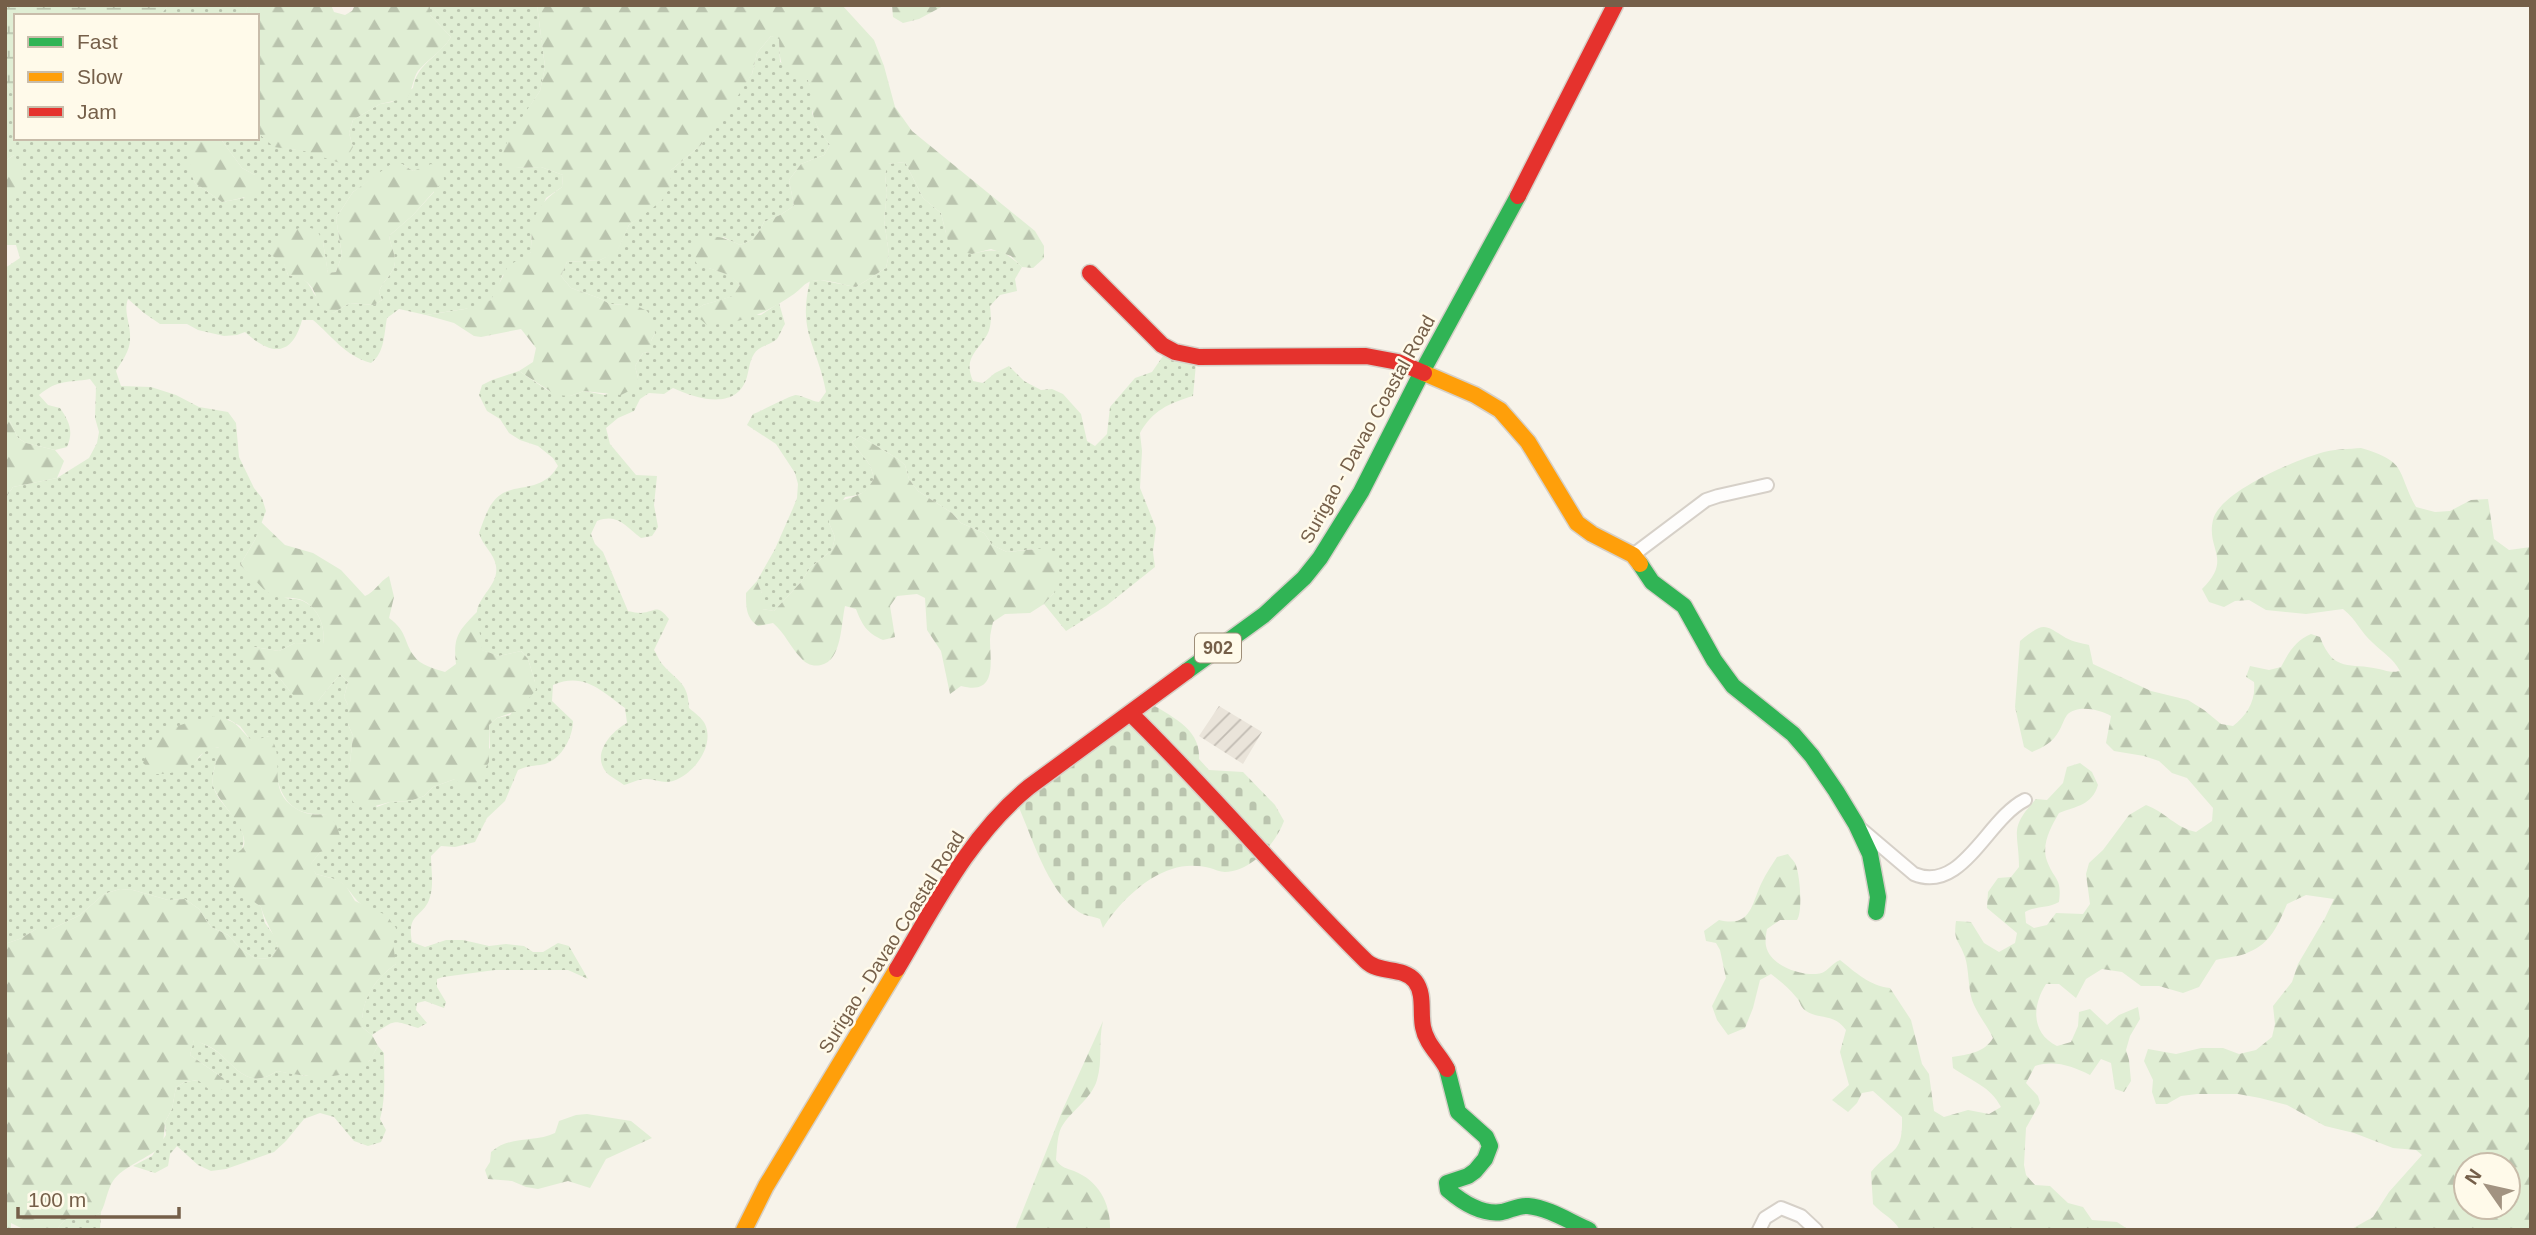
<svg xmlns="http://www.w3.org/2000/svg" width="2536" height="1235" font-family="Helvetica,sans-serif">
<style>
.industrial{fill:url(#industrial-furrows)}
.grass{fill:url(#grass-dots);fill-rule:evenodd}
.forest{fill:url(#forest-firs);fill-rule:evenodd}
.wetland{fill:url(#wetland-marsh)}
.cemetery{fill:url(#cemetery-stones)}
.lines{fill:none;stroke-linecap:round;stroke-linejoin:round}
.street-casing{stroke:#d6d0c8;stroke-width:16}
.fast-casing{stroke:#d6d0c8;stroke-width:19}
.slow-casing{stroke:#d6d0c8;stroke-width:19}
.jam-casing{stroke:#d6d0c8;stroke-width:19}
.street{stroke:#fefdfc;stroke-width:12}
.fast{stroke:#30b455;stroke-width:16}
.slow{stroke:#ff9f0a;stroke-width:16}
.jam{stroke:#e5322d;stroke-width:16}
.labels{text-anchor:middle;stroke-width:5;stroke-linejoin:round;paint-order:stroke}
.shield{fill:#fffaea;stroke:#9e8e79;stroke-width:2}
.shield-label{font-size:18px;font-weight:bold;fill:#755f49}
.street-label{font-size:19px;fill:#755f49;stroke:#fffaea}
</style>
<defs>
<pattern id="industrial-furrows" width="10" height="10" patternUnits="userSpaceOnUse" patternTransform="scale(1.75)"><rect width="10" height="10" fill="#eae4da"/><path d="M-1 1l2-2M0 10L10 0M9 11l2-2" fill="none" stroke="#c2bcb3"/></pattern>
<pattern id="grass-dots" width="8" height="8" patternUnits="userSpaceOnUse" patternTransform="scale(1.75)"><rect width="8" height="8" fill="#e0eed4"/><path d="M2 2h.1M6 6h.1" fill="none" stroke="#bac4ae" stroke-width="1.8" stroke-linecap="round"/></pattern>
<pattern id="forest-firs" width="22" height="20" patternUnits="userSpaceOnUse" patternTransform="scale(1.75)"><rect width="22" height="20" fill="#e0eed4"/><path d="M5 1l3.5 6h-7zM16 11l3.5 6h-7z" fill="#bac4ae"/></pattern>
<pattern id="wetland-marsh" width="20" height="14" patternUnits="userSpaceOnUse" patternTransform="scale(1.75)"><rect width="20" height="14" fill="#e0eed4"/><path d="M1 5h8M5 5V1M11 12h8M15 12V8" fill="none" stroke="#bac4ae"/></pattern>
<pattern id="cemetery-stones" width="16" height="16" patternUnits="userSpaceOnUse" patternTransform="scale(1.75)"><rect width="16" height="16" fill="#e0eed4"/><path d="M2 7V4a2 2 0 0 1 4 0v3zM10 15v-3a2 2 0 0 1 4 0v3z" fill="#bac4ae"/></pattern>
</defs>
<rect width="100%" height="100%" fill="#f7f3ea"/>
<path class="industrial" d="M1219 706 1262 732 1243 764 1199 736Z"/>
<path class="grass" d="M169 5H248L245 16H159Z
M430 5H537L545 67 540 91 526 112 515 168 541 167 563 175 562 187 546 198 531 237V252L502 276 498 289 491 300 477 307 426 315 399 309 387 318C384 333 385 353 371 363 345 356 332 336 313 320H302C292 357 271 356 245 332L237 335 224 336 198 330 187 324H160L144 313 128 299C123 312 131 324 130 339 130 351 122 361 116 371L121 386 151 387 176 395 199 407 228 412 236 423 239 457 254 488 262 498 266 511 255 540 240 565C253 576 269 590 284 597 289 600 295 598 300 600 319 606 326 628 323 645L295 643 279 651 254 647 258 663 273 670 290 691 318 701 340 674 348 682 344 697 348 705V724L353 736 349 771 377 807 390 802 410 801 424 796 433 787 455 779 490 748 489 725 497 718 510 715 535 682 528 659 521 651 499 656 481 650C479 641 476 620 477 611 480 595 499 584 496 566 494 553 482 545 479 533 483 523 486 511 493 502 510 479 540 497 558 466L553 458 538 446 520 440 509 433 500 419 487 411 479 395 482 385 492 380 519 371 547 390 570 396 584 391 605 395 638 378 635 366 643 353 651 352V341L655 333 624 305 610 304 599 298 571 288 561 276 567 262 600 260 617 251 629 225 662 200 670 171 701 145 752 74 757 53 771 36 779 38 780 62 808 80 813 94 812 113 818 128 830 145 824 155 801 164 789 180 794 206 780 215 764 222C759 234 753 241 740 245L723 237 709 268 730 275 740 285 734 296 703 305 693 312 761 315 779 303 785 324C782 328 780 335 777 339 770 345 759 346 754 354 749 362 749 371 746 380 734 411 695 398 673 388L664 394 649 393 640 399 634 411 618 418 606 428 610 444 636 475 657 476 654 505 658 527 652 536 641 538C625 526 618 513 597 521L591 534 595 544 603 552 628 611C633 612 637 613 641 613 656 612 656 603 669 619L654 650C657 654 659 661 663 665 678 682 688 682 689 708 695 713 702 718 705 724 715 746 694 774 673 781 663 784 656 779 646 779 639 779 631 783 624 785 619 781 613 778 609 775 589 757 610 732 627 723L625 708C603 692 584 671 553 685L552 701 573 721C573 738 560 763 540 765 531 766 527 766 518 770L505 801 487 818 475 842 455 847 441 846 431 856C431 869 434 884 430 897 424 918 406 912 412 942L425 947 446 940H463L489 946 506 944 524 946 533 952H543L558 943 569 946 588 979 568 970H495L443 977 437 979V987L446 1002 444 1008 425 1001 417 1003 416 1010 427 1023 418 1028C390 1020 398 1019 372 1035L362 1027C361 1000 374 979 396 964L364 906C354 900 352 892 344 885 337 878 326 877 316 874L310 865 320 852 328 814C275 819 277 775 269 736L252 742 240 726 228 719 195 762 207 749 220 747C218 757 211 774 213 785 218 808 251 823 242 848L249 897 261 907 265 923 275 937 278 948 270 958 256 959 241 949 228 935 211 927 199 909 185 899 168 900 133 890 120 889 104 894 80 915 52 929H36L22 938 5 944V499L13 487 57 478 89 458 97 443 99 432 95 418 96 387 90 379C68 383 58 379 39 395L48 405 60 408C69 421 74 431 67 447L55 450 26 443 18 438 5 411V268L20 258 16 245H5V202H14V155L5 161V82L16 95V138H191V173L195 183 222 202 244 198 255 175 242 168 220 138H257V132C283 158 320 150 353 147L349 133 353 120 380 104 392 102 413 88C417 63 438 58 451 37L430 15ZM402 164 413 171 423 169 434 192 413 215 389 236C390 244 395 253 395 260 396 272 382 281 379 292L382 300 374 305 350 303 333 313C327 307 319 301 315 295 306 279 306 279 288 275L284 263 267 252 323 242 328 274 336 272 342 255 336 218 353 192 379 174Z
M905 162 923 198 941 213 946 233 972 254C996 247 1004 250 1022 267L1015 279 1017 291 1000 295 990 306C991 316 992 326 987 335 977 352 963 358 973 381L983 383 995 373 1009 366 1024 381 1041 390 1052 389 1063 394 1081 414 1087 441 1095 446 1107 434 1110 407 1135 378 1152 372 1163 356 1196 364 1193 396C1169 403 1152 411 1140 433L1142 451 1140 488 1156 528 1153 552 1155 567 1106 606 1066 631 1044 604 1054 593 1033 549 1007 552 992 545 984 533 961 523 952 513 918 491 909 479 905 465 898 459 860 436 852 442 870 465 874 478C867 493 862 495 845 497L829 523 835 537 832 550 810 568 801 582 774 611 762 609V593L757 581 775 549 793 508 797 498 798 484 795 473 776 444 747 425 753 414C762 411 791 395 796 395 804 396 811 401 819 402L826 392C818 346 797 333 810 281L820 280 856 287 886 268 889 254 884 220 887 193 885 175 887 164Z
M194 1039C202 1044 212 1047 219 1053 239 1071 250 1089 277 1071L306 1076 340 1075 369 1061 378 1046 384 1053C384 1076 386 1098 380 1119L386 1130 381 1142 368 1146 354 1141 334 1117 320 1113 304 1119 286 1141 274 1152 226 1169 211 1171 198 1165 177 1146 170 1154 168 1166 155 1173 133 1166 152 1156 166 1135 165 1122 172 1109 176 1087 185 1082 198 1080 205 1085 223 1078 190 1055Z
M101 1212 100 1230H57C66 1215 72 1215 88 1219Z"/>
<path class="forest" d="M248 5H331L334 12 345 15 352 11 355 5H430V15L451 37C442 52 429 58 418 71 413 78 413 89 407 98L380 104 353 120 349 133 353 147 343 164 304 151 274 147 257 132V16H245Z
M537 5H842L874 40 884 66 895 107 912 131 1035 231 1044 246V258L1033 268 1022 267 1011 256 991 249 972 254 950 249 941 213 923 198 905 162 888 164 885 175 887 193 884 220 889 254 886 268 856 287C843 285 824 278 812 281 805 282 800 290 794 294 765 314 743 323 707 325L692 312 703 305 733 296 740 285 729 275 697 264 688 249C708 233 717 234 740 245 753 241 759 234 764 222L780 215 794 206 789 180 801 164 824 155 830 145C823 135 815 126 813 114 810 102 813 95 808 80 780 71 780 67 779 39L771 36 757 53 752 74 732 105 701 145 670 171 671 186 662 200 649 211 629 225 617 252 600 260 567 262 561 276 571 288 599 298 610 304 637 306 647 311 654 321 655 333 651 341V352L643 353 635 366 638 378 633 389 621 395 584 391 570 396 556 395 519 371 533 362 536 348 521 329 481 337 474 336 454 323 426 315 465 309 491 300 508 266 531 252C532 216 533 208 562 187L563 175 541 167 515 168 501 159 509 136 540 91 545 67Z
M892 5H945L919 19 903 23 893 17Z
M191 138H220L242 168 255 175 262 182C255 198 238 199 222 202L195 183 191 174Z
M14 155 22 167 20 190 14 202H5V161Z
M391 164H402L413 171 431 164 443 168 444 180 413 215 389 236C390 244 395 253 395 260 396 272 382 281 379 292L382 300 374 305 350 303 333 313 321 309C312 286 313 281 288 275L284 264 267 252 277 237 304 226 317 230 323 242 328 273 336 272 342 255 336 218 353 192Z
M5 411 18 438 26 443 55 450 64 461 57 478 13 487 5 499Z
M860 436 898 459 905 465 909 479 918 491 952 513 961 523 984 533 992 545 1007 552 1047 548 1056 554 1060 576 1054 593 1044 604 1030 613 1005 614 993 622C992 627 990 634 990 639 990 662 998 696 961 686L950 694 941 651 927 630 925 598 917 594 897 596 890 606 895 637 883 640C867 633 862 625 856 609L845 606C841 623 842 661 821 665 813 667 806 664 801 658 790 647 785 633 773 623L758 626C746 618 746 607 746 593L757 581 762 593V609L774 611 801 582 810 568 832 550 835 537 829 523 827 506C848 496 864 500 874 478L870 465 852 442Z
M2361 448C2408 462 2396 470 2416 507L2435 512 2450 511 2471 500 2488 499 2494 539 2509 550 2531 547V1230H2350L2373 1217 2389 1192 2422 1155 2416 1150 2393 1148 2354 1133 2325 1126 2287 1105 2260 1098 2238 1094H2197L2181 1096 2167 1104H2156L2152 1092 2153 1080 2144 1061 2148 1049 2176 1054 2201 1048H2223L2239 1054 2256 1050 2272 1037 2275 1024 2273 1006 2292 982 2298 964 2325 918 2334 899 2306 895 2287 904C2278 925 2271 943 2249 952 2240 957 2226 957 2216 960L2199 987 2183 993 2159 986H2141L2122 972 2102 969 2086 979 2076 998 2059 984H2046C2032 1006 2031 1033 2057 1046L2071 1042 2078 1026 2079 1012 2090 1009 2107 1025 2119 1015 2138 1007 2140 1019 2130 1036 2126 1050 2129 1060 2131 1081 2124 1092 2115 1089 2111 1063 2101 1059 2090 1075C2072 1066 2055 1060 2035 1066L2026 1083 2038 1096 2040 1103 2026 1128 2024 1165 2026 1175 2035 1185 2050 1186 2068 1203 2083 1207 2092 1220 2117 1222 2129 1230H1900C1892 1217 1883 1215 1873 1204L1871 1172C1892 1146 1903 1156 1902 1117L1873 1091 1862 1093 1857 1103 1848 1112 1832 1100 1849 1085 1840 1052 1846 1030C1834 1013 1821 1020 1806 1011 1800 1007 1801 1002 1796 997 1789 988 1780 981 1771 974L1760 980 1753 1008 1745 1028 1728 1035 1717 1020 1712 1006 1726 978 1720 950 1716 943 1706 941 1704 931 1719 920C1752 928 1751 904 1762 882 1766 873 1772 865 1777 857L1788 854C1790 857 1794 861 1795 863 1800 873 1803 912 1797 920H1780L1767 929C1766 934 1765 941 1766 946 1770 965 1798 975 1816 974 1827 974 1830 964 1840 960 1855 972 1870 986 1890 988L1911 1020 1922 1064 1929 1074 1934 1111 1944 1117 1968 1110 1989 1114 2001 1107C1990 1086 1973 1082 1953 1068L1952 1057C1969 1054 1984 1053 1993 1038 1987 1025 1977 1014 1972 1000 1968 986 1969 970 1965 957 1959 939 1953 942 1956 921L1971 922 1984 943 1999 952 2015 943 2017 933 1987 908 1988 892 1998 878 2011 877 2019 867C2019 832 2008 829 2036 799L2047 800 2063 783 2067 767 2080 763 2092 772 2098 785C2092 805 2077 806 2059 813 2051 827 2041 844 2047 861 2055 882 2062 877 2059 902 2047 909 2038 905 2025 912L2026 923 2034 928 2047 925 2056 913 2083 914 2090 904 2086 874 2089 863 2103 850 2129 815 2146 805C2165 812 2176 828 2196 832L2212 821 2213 808 2187 778 2172 773 2159 761 2144 756 2114 751 2106 743 2111 716C2100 710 2078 704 2067 715 2064 719 2062 726 2059 731 2053 742 2044 747 2032 752L2024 747 2015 707 2020 641C2044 622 2043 624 2066 638 2073 642 2082 643 2089 645L2093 664 2151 691 2188 700 2204 710 2221 724 2233 726C2247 715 2256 701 2254 682L2246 677 2250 666 2269 670 2281 667C2288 653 2296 640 2311 634L2320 637C2334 674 2350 662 2379 669 2388 671 2390 673 2400 671 2393 658 2383 653 2373 643 2361 633 2357 620 2343 609L2306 614 2266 610 2249 600 2235 601 2224 607 2209 602 2202 589C2233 558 2206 550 2213 520 2219 492 2297 459 2324 452 2336 449 2349 449 2361 448ZM2466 1165H2508V1207H2466Z
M261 522 285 545 313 553 341 570 365 596C375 592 379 582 389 576L394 597 389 618C408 632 403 641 414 656 420 665 435 669 445 672L456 664C453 637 458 631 477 612L482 650 499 656 521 651 528 659 535 682 536 690 519 710 497 718 489 725V762L474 789 464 790 455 779 433 787 424 796 410 801 390 802 364 809 353 802 347 789 353 736 348 724V705L344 697 348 682 340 674 318 701H298L273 670 245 660 242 650 254 647 279 651 295 643 323 644C326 627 318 605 299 599 290 597 281 599 272 595 260 589 250 573 240 565L255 540Z
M214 716C240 722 235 725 252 741L269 736C288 757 264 788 295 808 306 815 315 815 328 814L336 824 340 836 332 849 320 852 311 864 316 874 338 880 346 886 355 901 386 915 396 928 393 944 396 964C374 979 361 1001 362 1027L372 1035 378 1046C375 1050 373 1057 369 1061 347 1083 304 1077 277 1071 250 1089 239 1071 219 1053 213 1047 203 1044 194 1040L190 1055 223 1078 228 1086 214 1094 198 1080 185 1082 176 1087 172 1109 165 1122 163 1145C149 1158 122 1167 113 1181 107 1190 106 1203 101 1212L88 1219C72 1215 66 1215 57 1230H25L11 1223V1230H5V944L22 938 36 929H52L80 915 104 894 120 889 133 890 168 900 185 899 199 909 211 927 228 935 241 949 256 959 270 958 278 948C274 933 265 922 261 907L231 885 228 858C232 856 239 852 242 849 254 833 217 802 213 785 211 775 218 758 219 747 192 752 193 775 156 774L143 763C158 728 179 724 214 716Z
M1103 1021C1098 1042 1103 1060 1097 1080 1091 1100 1071 1110 1061 1128 1057 1137 1057 1150 1056 1160 1062 1168 1066 1168 1074 1171 1099 1181 1111 1204 1110 1230H1015L1063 1109Z
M587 1114 631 1121 652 1138 606 1159 590 1188 568 1181 538 1189 526 1187 512 1181 488 1179 485 1170 490 1162 491 1152C510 1135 534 1143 555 1133L559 1121 576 1115Z"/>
<path class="wetland" d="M5 5H169L159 16H16V95L5 82Z"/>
<path class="cemetery" d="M1147 701C1171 717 1201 728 1199 759L1209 770 1243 772 1275 805 1284 821C1276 843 1251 872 1225 872 1220 872 1214 869 1210 868 1197 865 1184 865 1172 869 1145 877 1117 905 1103 928L1100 919C1093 916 1084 916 1079 912 1046 890 1032 835 1016 801Z"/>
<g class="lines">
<g class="street-casing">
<path id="street" d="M1633 555 1706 500 1718 496 1767 485
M1861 829 1914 874C1962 894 1987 819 2025 800
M1759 1230 1765 1218 1781 1208 1801 1216 1816 1230"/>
</g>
<g class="fast-casing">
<path id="fast" d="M1640 564 1652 582 1684 606 1714 660 1733 686 1793 734 1812 756 1836 791 1856 824 1870 854 1878 897 1876 912
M1187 671 1264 615 1304 578 1320 558 1361 492 1422 372 1518 196
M1447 1069 1458 1112 1486 1137 1490 1146 1485 1159 1475 1171 1468 1176 1447 1183 1448 1190C1462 1202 1482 1215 1502 1212 1511 1210 1519 1205 1528 1206 1549 1208 1570 1222 1589 1230"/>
</g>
<g class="slow-casing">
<path id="slow" d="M1424 373 1475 395 1500 410 1528 442 1577 523 1592 534 1633 555 1640 564
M744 1230 766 1186 897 969"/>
</g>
<g class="jam-casing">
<path id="jam" d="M1518 196 1615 5
M1090 273 1162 345 1175 352 1199 357 1366 356 1398 362 1424 373
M1130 713C1212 793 1285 881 1366 961 1379 974 1403 966 1415 981 1425 994 1420 1012 1423 1027 1426 1044 1440 1055 1447 1069
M897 969C935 905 970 835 1029 787L1187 671"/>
</g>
<use href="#street" class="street"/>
<use href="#fast" class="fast"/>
<use href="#slow" class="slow"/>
<use href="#jam" class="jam"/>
</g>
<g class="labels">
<rect class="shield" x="1195" y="633.5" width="46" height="29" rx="5"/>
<g class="shield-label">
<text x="1218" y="654">902</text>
</g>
<g class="street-label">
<text transform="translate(1367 429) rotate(-61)" y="7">Surigao - Davao Coastal Road</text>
<text transform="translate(891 942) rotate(-58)" y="7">Surigao - Davao Coastal Road</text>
</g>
</g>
<rect width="2536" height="1235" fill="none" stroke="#755f49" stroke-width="14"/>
<rect x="14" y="14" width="245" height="126" fill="#fffaea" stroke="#c8bcaa" stroke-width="2"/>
<rect x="28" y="37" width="35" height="10" fill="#30b455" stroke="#c8bcaa" stroke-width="2"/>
<text x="77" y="49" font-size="21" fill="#755f49">Fast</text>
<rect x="28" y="72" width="35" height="10" fill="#ff9f0a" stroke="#c8bcaa" stroke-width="2"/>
<text x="77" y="84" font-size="21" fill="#755f49">Slow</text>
<rect x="28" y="107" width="35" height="10" fill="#e5322d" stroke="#c8bcaa" stroke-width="2"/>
<text x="77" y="119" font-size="21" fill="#755f49">Jam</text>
<g transform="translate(2487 1186) rotate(304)"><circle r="33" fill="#fffaea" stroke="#c8bcaa" stroke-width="2"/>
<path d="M0-5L12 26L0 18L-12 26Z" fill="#a29381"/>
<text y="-10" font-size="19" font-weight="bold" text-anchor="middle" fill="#755f49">N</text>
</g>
<path d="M18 1207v10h161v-10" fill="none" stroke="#755f49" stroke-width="3.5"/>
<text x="28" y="1207" font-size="21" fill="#755f49" stroke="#fffaea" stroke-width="5" paint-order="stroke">100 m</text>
</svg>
